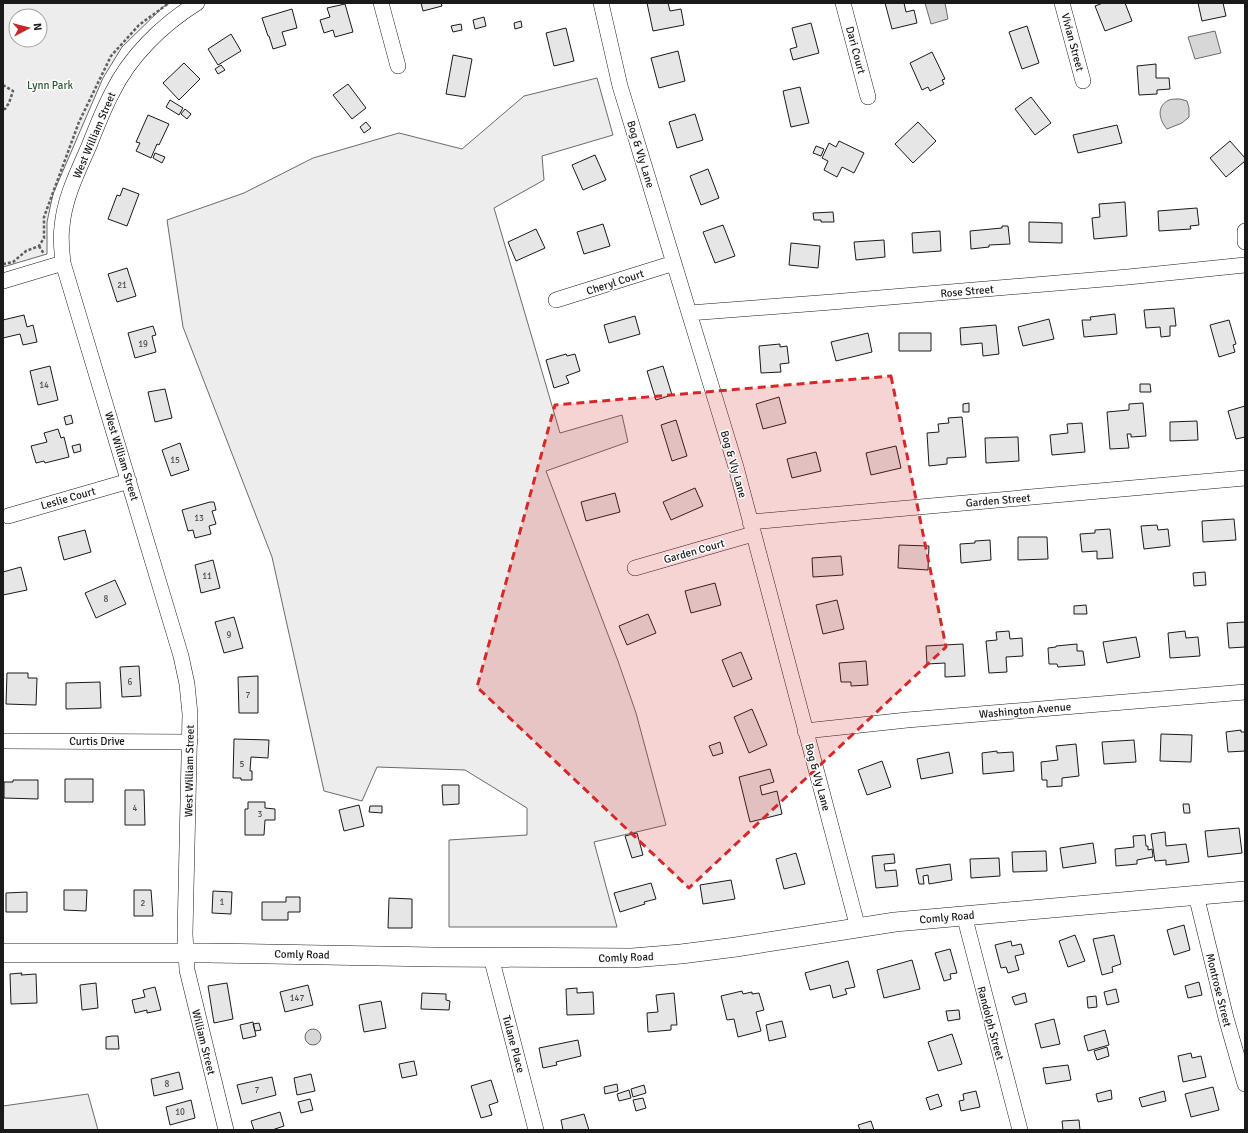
<svg xmlns="http://www.w3.org/2000/svg" width="1248" height="1133" font-family="Signika,sans-serif">
<style>
.built{fill:#ededed;stroke:#6a6a6a;fill-rule:evenodd}
.water{fill:#d7d7d7;stroke:#6a6a6a}
.building{fill:#e6e6e6;stroke:#1a1a1a}
.lines{fill:none;stroke-linecap:round;stroke-linejoin:round}
.minor-casing{stroke:#1a1a1a;stroke-width:16}
.major-casing{stroke:#1a1a1a;stroke-width:20}
.path{stroke:#5f5f5f;stroke-width:2.5;stroke-dasharray:3 2;stroke-linecap:butt}
.minor{stroke:#fff;stroke-width:15}
.major{stroke:#fff;stroke-width:19}
.marked{fill:#d62828;fill-opacity:0.2;stroke:#d62828;stroke-width:3;stroke-dasharray:8 5;stroke-linejoin:round}
.labels{text-anchor:middle;stroke-width:3;stroke-linejoin:round;paint-order:stroke}
.number-label{font-size:9px;fill:#4d4d4d}
.street-label{font-size:11px;fill:#1a1a1a;stroke:#fff}
.park-label{font-size:11px;fill:#2b5a34;stroke:#fff}
</style>
<rect width="100%" height="100%" fill="#fff"/>
<path class="built" d="M3 3H170L163 7 122 47 103 78 53 194 47 222V254L3 267ZM16 16H40V40H16Z
M597 78 613 135 542 156 544 180 494 208 560 433 622 415 628 442 546 471 618 661 636 713 666 825 594 842 617 927H449V840L527 835V808L465 770 377 767 362 801 324 791 272 557 183 327 167 220 244 193 313 158 399 133 462 149 524 96Z
M88 1094 98 1130H3V1106Z"/>
<path class="water" d="M925 3H945L948 19 931 24Z
M1215 31 1221 53 1195 59 1188 37Z
M1180 99 1187 101 1189 108V117L1182 123 1167 129C1159 120 1156 106 1169 100 1172 99 1176 99 1180 99Z
M305 1037a8 8 0 1 1 16 0a8 8 0 1 1-16 0Z"/>
<path class="building" d="M421 3H441L442 6 423 11Z
M647 3H668L670 11 681 9 684 25 653 31Z
M885 3H904L906 12 914 10 917 23 892 29Z
M1103 3H1125L1132 21 1105 31 1095 6Z
M1198 3H1223L1226 16 1202 21Z
M345 4 353 32 335 37 333 30 324 33 320 20 330 17 327 8Z
M292 9 297 28 282 32 286 45 273 49 269 36H268L262 18Z
M484 17 486 26 475 29 473 20Z
M521 21 522 27 515 29 514 23Z
M811 23 819 53 793 60 790 49 797 47 792 28Z
M461 24 462 30 453 32 451 26Z
M1027 26 1039 63 1022 69 1009 32Z
M566 28 574 61 554 66 546 33Z
M231 34 241 51 218 65 208 49Z
M678 51 685 81 659 88 651 58Z
M932 52 945 79 942 80 944 84 930 91 928 87 922 90 910 63Z
M453 55 472 59 465 97 446 94Z
M184 63 200 79 179 100 163 83Z
M1156 64V78H1169L1170 89 1157 90V94L1139 95 1137 66Z
M221 65 225 70 218 74 215 69Z
M348 84 366 108 352 119 333 95Z
M800 87 809 123 791 127 783 91Z
M1031 97 1051 123 1035 135 1015 109Z
M170 100 183 108 179 115 166 107Z
M185 109 191 114 187 119 181 114Z
M695 114 703 140 677 148 669 122Z
M148 115 169 124 159 145 157 144 151 158 136 151 140 143 136 142Z
M366 122 371 128 364 133 360 127Z
M918 122 936 141 913 163 895 144Z
M1117 125 1122 143 1078 153 1073 135Z
M839 141 864 153 854 173 842 167 837 177 824 170 828 161 822 158 829 143 836 147Z
M1230 141 1245 158V161L1226 177 1210 158Z
M816 146 824 149 821 156 813 153Z
M155 153 165 157 162 163 153 158Z
M595 155 606 180 583 190 572 165Z
M708 169 719 198 701 205 690 176Z
M123 188 139 194 127 226 108 219 117 195 120 196Z
M1125 202 1127 236 1094 239 1092 218 1100 217 1099 204Z
M1197 208 1199 225 1190 226 1191 229 1159 231 1158 211Z
M833 212 834 222H821V220H814L813 213Z
M1029 222 1062 223V243L1029 242Z
M603 224 610 246 584 254 577 232Z
M723 225 735 256 715 263 703 232Z
M1002 226H1008L1010 244 989 245V247L971 249 970 231 1002 228Z
M536 229 545 248 516 261 508 242Z
M940 231 941 251 913 253 912 233Z
M884 240 885 257 856 260 854 242Z
M791 243 820 246 818 268 789 265Z
M127 268 136 296 117 302 108 274Z
M1174 308 1176 326H1170V336L1161 337 1160 327 1146 328 1144 310Z
M1115 314 1117 334 1084 337 1082 320H1091L1090 317Z
M24 315 27 327 33 325 37 342 23 345 20 334 3 338V320Z
M635 316 640 334 609 343 604 325Z
M1049 319 1054 339 1023 346 1018 327Z
M1229 320 1236 344 1233 345 1235 352 1219 357 1210 325Z
M996 325 999 354 983 356 982 343 961 345 960 328Z
M153 326 156 335 152 336 156 352 135 358 128 333Z
M868 333 872 352 836 361 831 342Z
M899 333H931V351H899Z
M780 344V347L787 346 789 363 780 364 781 372 761 373 759 346Z
M566 354 567 356 575 354 580 371 566 376 569 383 554 388 546 360Z
M50 366 58 400 38 405 30 371Z
M663 366 672 395 656 400 647 371Z
M1140 384H1150L1151 392H1140Z
M165 389 172 418 155 422 148 392Z
M779 397 786 423 763 429 756 404Z
M969 403V412H963V404Z
M1143 403 1146 436 1131 437V434H1127L1129 448 1110 449 1107 412 1129 410V404Z
M1245 406V437L1236 439 1228 411Z
M71 415 73 423 66 425 64 417Z
M962 417 966 457 947 458V464L929 466 927 433 939 432 938 424 949 423 948 418Z
M676 420 687 456 672 461 661 425Z
M1197 421 1198 440 1170 441V422Z
M1082 423 1085 452 1052 455 1050 435 1068 433 1067 424Z
M58 429 61 438 64 437 69 457 45 463 44 461 36 463 31 446 47 442 44 433Z
M1018 437 1019 461 986 463 985 438Z
M180 443 189 470 171 476 162 450Z
M80 444 81 451 74 453 72 446Z
M896 446 901 468 871 475 866 453Z
M816 452 821 471 792 478 787 459Z
M695 488 703 506 671 520 663 502Z
M615 493 620 512 586 521 581 502Z
M210 502H214L216 510 212 511 216 524 209 526 211 534 195 538 193 530 188 531 182 510Z
M1234 519 1236 540 1203 542 1202 521Z
M1157 525 1158 530 1168 529 1170 546 1144 549 1141 526Z
M1110 529 1113 558 1097 559V551L1082 552 1080 534 1095 533V530Z
M85 530 91 552 64 560 58 537Z
M1018 537H1047L1048 559 1018 560Z
M990 540 991 560 961 563 960 544 975 543V541Z
M899 545 929 546 928 570 898 568Z
M841 556 843 575 813 577 812 558Z
M213 560 220 588 201 593 195 565Z
M21 567 27 590 3 595V572Z
M1205 572 1206 585 1194 586 1193 573Z
M115 580 126 604 96 618 85 593Z
M715 583 721 605 691 613 685 591Z
M837 600 844 629 823 634 816 605Z
M1086 605 1087 614H1074V606Z
M648 614 656 633 627 645 619 626Z
M234 617 243 648 224 653 215 622Z
M1245 622V647L1229 648 1227 623Z
M1009 631 1010 639 1022 638 1023 656 1006 657 1007 672 989 673 986 641 997 640 996 632Z
M1185 631 1186 638 1198 637 1200 656 1170 658 1168 633Z
M1136 637 1140 657 1107 663 1103 642Z
M963 644 965 676 945 677V663L927 664 926 646Z
M1077 644V651H1083L1085 665 1058 667 1057 664H1049L1048 648 1056 647V646Z
M741 652 752 679 733 687 722 660Z
M866 661 868 685 851 686V682H841L839 663Z
M139 666 141 696 122 697 120 667Z
M7 673H28V678H37L36 705 6 704Z
M258 676V713H239L238 677Z
M100 682 101 708 66 709V683Z
M752 709 767 745 749 753 734 717Z
M1241 730V732H1245V751L1228 752 1226 732Z
M1161 734 1192 735 1191 762 1160 761Z
M234 739 269 740 268 758 251 757 250 771H252V780H241V778H233Z
M1134 740 1136 762 1104 764 1102 742Z
M720 742 723 753 713 756 709 746Z
M1076 744 1079 776 1062 778V786L1047 787V780H1042L1041 762 1058 760 1056 746Z
M997 751V753L1013 752 1014 771 983 774 982 753Z
M949 752 953 773 921 779 917 759Z
M882 761 891 787 867 795 858 770Z
M770 769 774 782 760 786 762 795 777 791 782 814 750 822 739 777Z
M65 779H93V802H65Z
M13 780H38V799L4 798V782H13Z
M442 785H459V804L443 805Z
M125 790H144L145 825H125Z
M248 802H265V808L275 809V820H265L264 835H245V809H248Z
M1183 804H1189L1190 813H1184Z
M359 805 364 826 344 831 339 810Z
M370 806H382V813L369 812Z
M1239 828 1242 853 1208 857 1205 831Z
M1165 832 1166 846 1186 844 1189 862 1166 865V860L1155 861 1151 834Z
M637 833 643 855 632 858 625 836Z
M1145 835 1146 846H1148V850L1152 849 1153 857 1137 860V864L1116 866 1115 849 1134 847 1133 836Z
M1093 843 1096 863 1063 868 1060 848Z
M1046 851 1047 871 1013 872 1012 852Z
M796 853 805 884 784 889 776 859Z
M894 854 895 863 884 864 885 871 896 870 898 886 876 888 872 856Z
M999 858 1000 876 971 878 970 859Z
M950 864 952 880 929 884 928 875 923 876 924 884H919L916 869Z
M731 880 735 899 703 904 700 885Z
M651 883 656 899 644 902 645 904 620 912 614 893Z
M64 890H87L86 911 64 910Z
M134 890H151L153 916H134Z
M213 891 232 892 231 914 212 913Z
M27 892V912H6V893Z
M286 897H300V912H288V920H262V902H286Z
M389 898 412 899V928H388Z
M1184 925 1190 950 1174 955 1167 930Z
M1075 935 1085 961 1068 967 1059 941Z
M1114 935 1121 964 1112 967 1113 972 1102 975 1093 939Z
M1011 941 1012 946 1021 944 1024 954 1015 956 1019 970 1008 973 1006 967 1001 968 995 945Z
M950 949 957 973 950 974 951 979 944 981 935 953Z
M912 960 920 989 884 998 877 970Z
M848 961 855 987 845 989 847 994 833 998 830 985 810 990 805 973Z
M22 973 21 975 36 974 37 1003 11 1004 10 974Z
M1199 982 1202 995 1188 998 1185 986Z
M96 983 98 1008 82 1010 80 985Z
M227 983 233 1019 214 1023 208 986Z
M308 985 313 1005 285 1012 280 992Z
M155 987 161 1010 147 1013V1010L135 1013 132 1000 145 997 143 990Z
M577 988V993L593 992 594 1014 567 1015 566 989Z
M1116 989 1119 1002 1107 1005 1104 992Z
M742 991 743 994 752 992V994L759 993 764 1010 756 1012 761 1031 738 1037 734 1019 727 1020 721 996Z
M422 993 446 994V1000L450 1001 449 1010 421 1009Z
M674 993 677 1025H671V1030L648 1032 647 1013 658 1012 656 995Z
M1025 993 1027 1002 1015 1005 1012 997Z
M1096 996 1097 1007 1088 1008 1087 997Z
M381 1001 386 1028 364 1032 359 1005Z
M959 1010 960 1019 948 1021 946 1011Z
M1054 1019 1060 1044 1041 1048 1035 1024Z
M782 1021 786 1037 769 1041 766 1025Z
M253 1022 256 1036 243 1039 240 1025Z
M259 1023 261 1030 255 1031 253 1024Z
M1105 1030 1109 1045 1088 1051 1084 1036Z
M952 1034 962 1064 938 1071 928 1042Z
M112 1036H118L119 1049H106V1037Z
M578 1040 581 1056 556 1062 557 1065 543 1068 539 1048Z
M1107 1047 1109 1056 1097 1060 1094 1051Z
M1191 1053 1192 1058 1201 1056 1206 1077 1183 1082 1178 1056Z
M414 1061 417 1075 402 1078 399 1064Z
M1068 1065 1071 1080 1046 1084 1043 1068Z
M179 1072 183 1089 154 1096 151 1079Z
M311 1074 315 1091 297 1095 294 1078Z
M272 1077 276 1095 242 1104 237 1085Z
M491 1080 498 1102 489 1105 492 1115 481 1118 471 1086Z
M617 1084 618 1091 605 1094 604 1087Z
M644 1085 646 1093 633 1097 631 1089Z
M1213 1087 1219 1110 1191 1117 1185 1094Z
M629 1090 631 1098 619 1101 617 1094Z
M1111 1090 1112 1099 1098 1102 1096 1094Z
M976 1091 980 1107 961 1111 959 1101 964 1100 963 1094Z
M1164 1091 1166 1101 1142 1107 1139 1098Z
M938 1094 942 1106 930 1110 926 1098Z
M643 1098 646 1108 636 1111 633 1100Z
M310 1099 313 1110 301 1113 298 1102Z
M191 1100 195 1118 170 1125 166 1107Z
M280 1112 284 1126 272 1130H254L251 1121Z
M584 1114 589 1130H563L561 1120Z
M1079 1120 1080 1130H1063L1062 1121Z
M871 1121 874 1130H860L858 1125Z"/>
<g class="lines">
<g class="minor-casing">
<path id="minor" d="M197 3C162 25 130 56 112 93 103 110 96 128 89 146 78 171 64 199 62 227 60 239 62 251 63 263L181 656 187 684 190 714 185 934 187 970 226 1130
M381 3 398 66
M601 3 620 86 736 467 858 928
M843 3 868 97
M1062 3 1083 81
M1245 231V242
M3 281 63 263
M556 300 674 263
M689 313 832 302 1128 277 1245 265
M8 516 129 481
M750 522 1245 478
M635 568 753 534
M805 731 907 720 1245 692
M3 741 190 742
M1196 895 1226 1018 1245 1084
M964 915 1020 1130
M491 957 536 1130"/>
</g>
<g class="major-casing">
<path id="major" d="M3 953H208L434 957 632 958 681 954 736 947 895 922 1245 891"/>
</g>
<path class="path" d="M3 85 13 91 9 103 5 109H3
M39 246 44 254
M3 264 13 262 26 251 39 246 44 238V217L79 122 111 56 139 25 169 3"/>
<use href="#minor" class="minor"/>
<use href="#major" class="major"/>
</g>
<path class="marked" d="M891 376 946 647 689 888 477 687 555 405Z"/>
<g class="labels">
<g class="number-label">
<text x="122" y="288">21</text>
<text x="143" y="347">19</text>
<text x="44" y="388">14</text>
<text x="175" y="463">15</text>
<text x="199" y="521">13</text>
<text x="207" y="579">11</text>
<text x="106" y="602">8</text>
<text x="229" y="638">9</text>
<text x="130" y="685">6</text>
<text x="248" y="698">7</text>
<text x="242" y="767">5</text>
<text x="135" y="811">4</text>
<text x="260" y="817">3</text>
<text x="222" y="905">1</text>
<text x="143" y="906">2</text>
<text x="297" y="1001">147</text>
<text x="167" y="1087">8</text>
<text x="257" y="1093">7</text>
<text x="180" y="1115">10</text>
</g>
<g class="street-label">
<text transform="translate(1073 42) rotate(75)" y="4">Vivian Street</text>
<text transform="translate(856 50) rotate(75)" y="4">Dari Court</text>
<text transform="translate(94 135) rotate(-67)" y="4">West William Street</text>
<text transform="translate(641 154) rotate(73)" y="4">Bog &amp; Vly Lane</text>
<text transform="translate(615 282) rotate(-18)" y="4">Cheryl Court</text>
<text transform="translate(967 291) rotate(-5)" y="4">Rose Street</text>
<text transform="translate(122 456) rotate(73)" y="4">West William Street</text>
<text transform="translate(734 464) rotate(74)" y="4">Bog &amp; Vly Lane</text>
<text transform="translate(68 498) rotate(-16)" y="4">Leslie Court</text>
<text transform="translate(998 500) rotate(-5)" y="4">Garden Street</text>
<text transform="translate(694 551) rotate(-16)" y="4">Garden Court</text>
<text transform="translate(1025 710) rotate(-5)" y="4">Washington Avenue</text>
<text x="97" y="745">Curtis Drive</text>
<text transform="translate(189 771) rotate(-89)" y="4">West William Street</text>
<text transform="translate(818 777) rotate(75)" y="4">Bog &amp; Vly Lane</text>
<text transform="translate(947 917) rotate(-5)" y="4">Comly Road</text>
<text transform="translate(302 954) rotate(1)" y="4">Comly Road</text>
<text transform="translate(626 957) rotate(-2)" y="4">Comly Road</text>
<text transform="translate(1219 990) rotate(76)" y="4">Montrose Street</text>
<text transform="translate(991 1023) rotate(75)" y="4">Randolph Street</text>
<text transform="translate(204 1042) rotate(76)" y="4">William Street</text>
<text transform="translate(514 1044) rotate(75)" y="4">Tulane Place</text>
</g>
<g class="park-label">
<text x="50" y="89">Lynn Park</text>
</g>
</g>
<rect width="1248" height="1133" fill="none" stroke="#1a1a1a" stroke-width="8"/>
<g transform="translate(28 28) rotate(83)"><circle r="19" fill="#ffffff" stroke="#a3a3a3"/>
<path d="M0-3L7 15L0 10L-7 15Z" fill="#c62828"/>
<text y="-6" font-size="11" font-weight="bold" text-anchor="middle" fill="#1a1a1a">N</text>
</g>
</svg>
